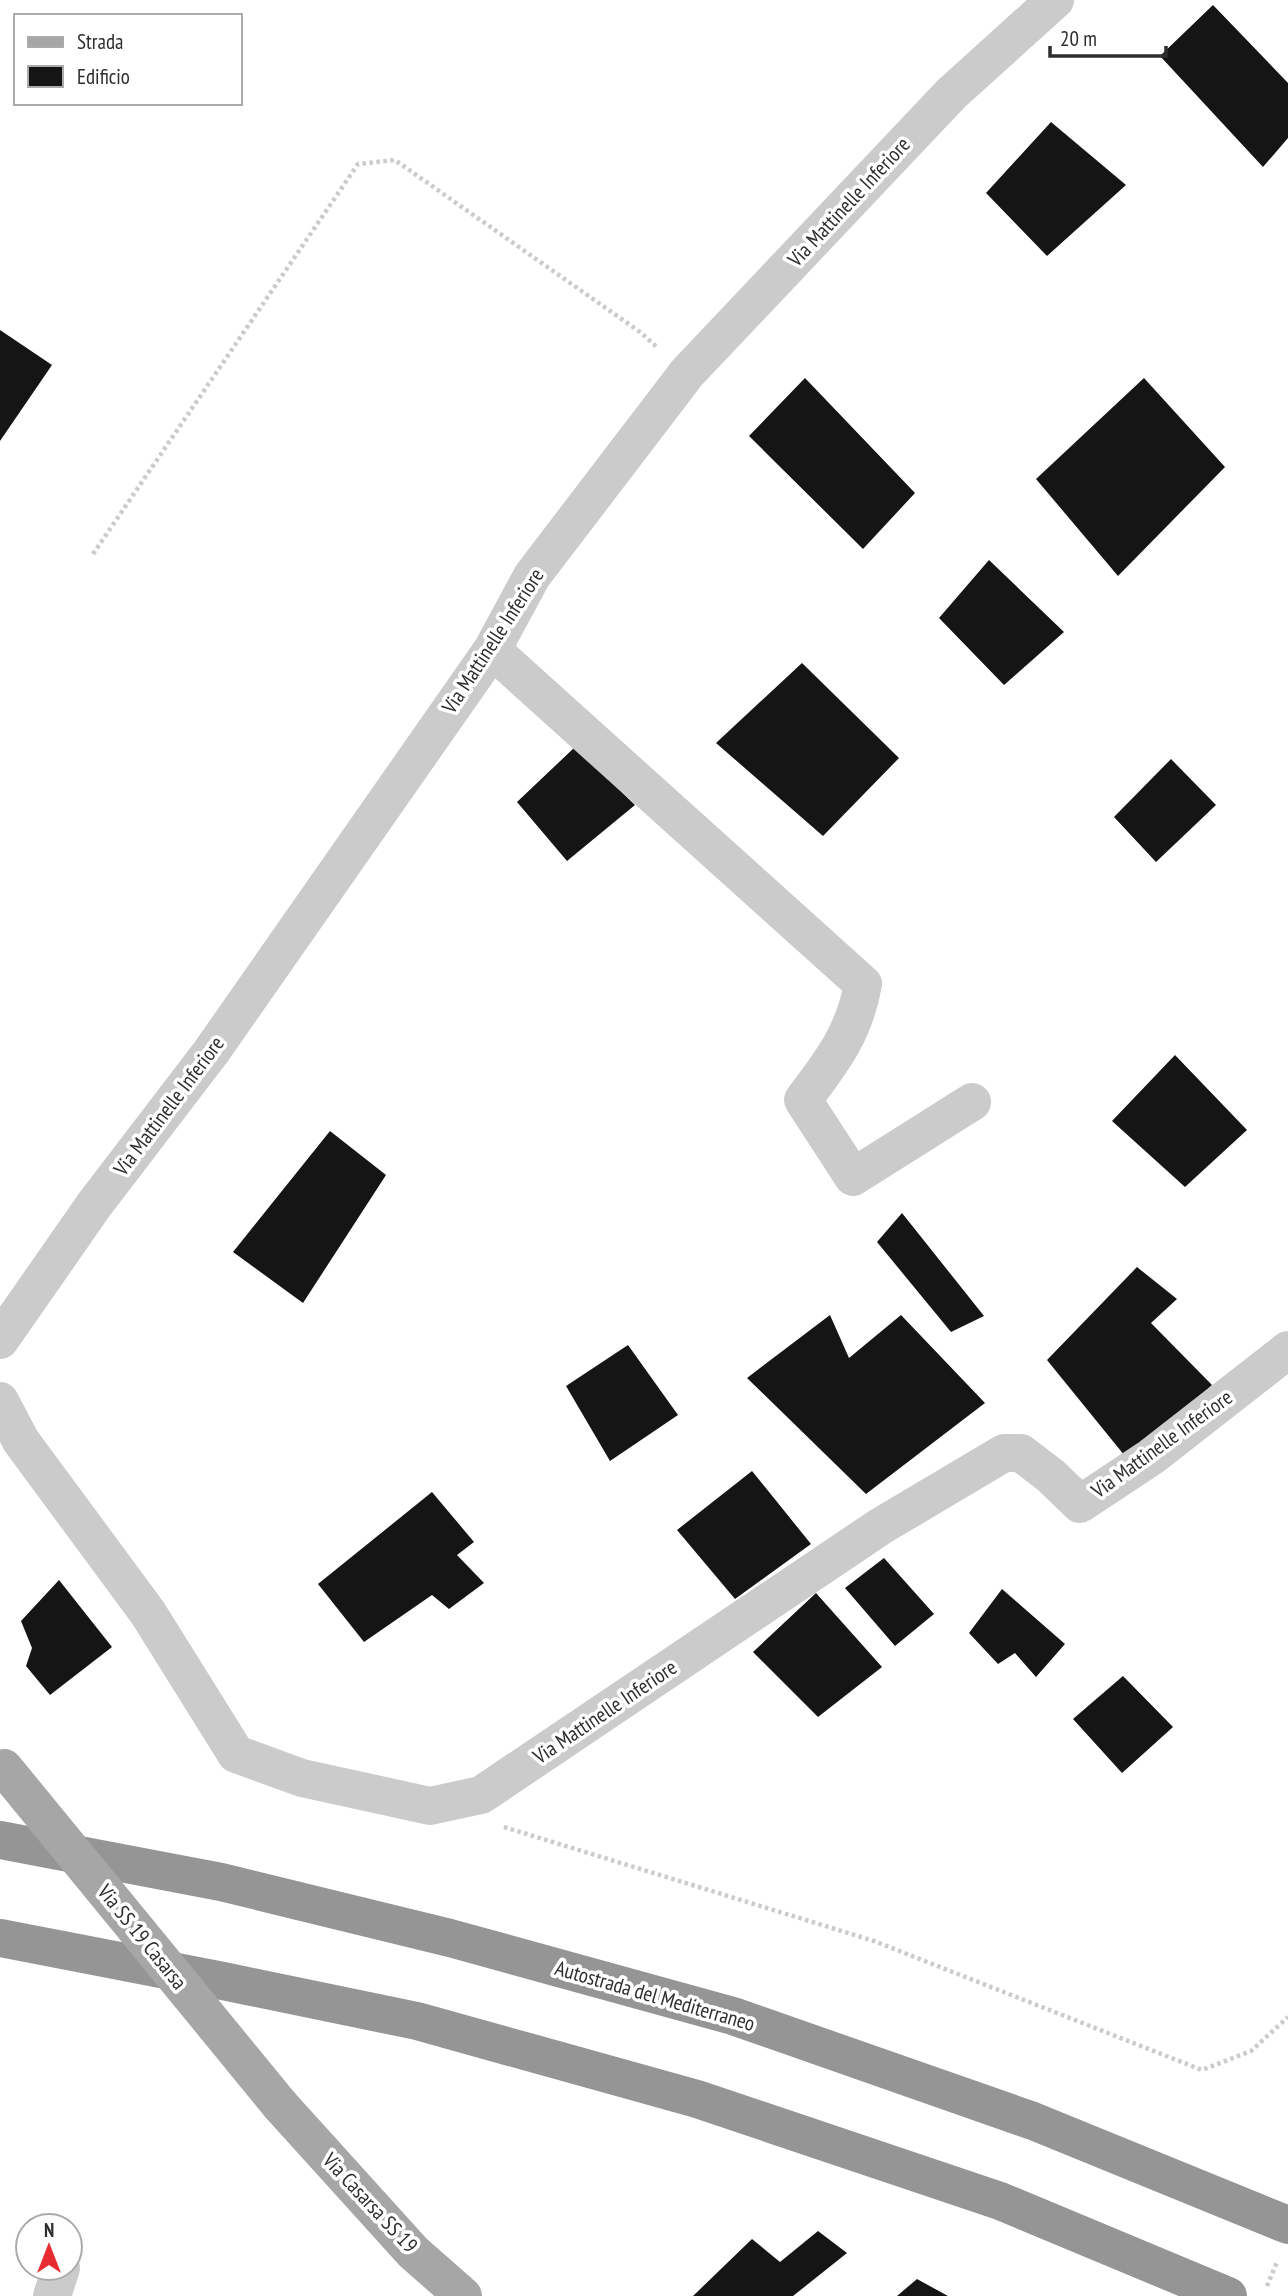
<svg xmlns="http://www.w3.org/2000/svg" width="1288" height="2296" font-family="'PT Sans Narrow',sans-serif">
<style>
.building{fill:#151515}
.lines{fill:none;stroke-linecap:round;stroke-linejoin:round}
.path{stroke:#cbcbcb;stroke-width:4.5;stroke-dasharray:3.5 3.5;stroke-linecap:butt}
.minor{stroke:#cbcbcb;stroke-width:38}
.primary{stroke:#a6a6a6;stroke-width:38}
.motorway{stroke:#959595;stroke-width:38}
.primary-bridge{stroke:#a6a6a6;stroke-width:38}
.labels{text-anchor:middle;stroke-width:7;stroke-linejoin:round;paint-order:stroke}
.street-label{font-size:21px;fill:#2e2e2e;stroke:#fff}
</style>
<rect width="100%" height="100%" fill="#fff"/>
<path class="building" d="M1213 5 1288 83V138L1263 167 1160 56Z
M1051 122 1126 185 1047 256 986 193Z
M0 330 52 365 0 441Z
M805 378 915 493 863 549 749 436Z
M1144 378 1225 467 1118 576 1036 479Z
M989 560 1064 632 1004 685 939 618Z
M802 663 899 758 823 836 716 743Z
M575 747 635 805 567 861 517 802Z
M1171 759 1216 805 1156 862 1114 817Z
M1175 1055 1247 1130 1185 1187 1112 1121Z
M330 1131 386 1175 303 1303 233 1252Z
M902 1213 984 1316 951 1332 877 1242Z
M1137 1267 1177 1299 1151 1323 1212 1385 1129 1461 1047 1360Z
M830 1315 849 1358 901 1315 985 1403 866 1494 747 1378Z
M628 1345 678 1415 610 1461 566 1386Z
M752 1471 811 1544 735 1599 677 1530Z
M432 1492 474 1542 457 1555 484 1583 449 1609 432 1595 364 1642 318 1584Z
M884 1558 934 1614 895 1646 845 1588Z
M59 1580 112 1647 50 1695 26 1666 32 1648 21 1621Z
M1002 1589 1065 1644 1036 1677 1015 1653 998 1664 969 1633Z
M816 1593 882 1667 818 1717 753 1652Z
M1123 1676 1173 1727 1122 1773 1073 1719Z
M818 2231 847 2253 793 2296H693L752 2239 780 2262Z
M917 2279 948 2296H897Z"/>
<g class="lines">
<path class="path" d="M93 554 358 164 395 160 640 332 658 348
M504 1827 874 1941 1202 2070 1251 2051 1288 2017
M1267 2286 1277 2262"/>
<path class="minor" d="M492 650 863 984C854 1034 832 1061 803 1100L853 1177 972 1102
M0 1340 94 1205 211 1052 492 650 532 576 687 373 951 94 1055 0
M0 1401 21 1441 148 1613 236 1754 302 1778 430 1806 481 1795 881 1526 1004 1453H1021L1051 1476 1080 1504 1151 1457 1288 1350
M52 2296 61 2268"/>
<path class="primary" d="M280 2105 413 2252 463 2296"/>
<path class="motorway" d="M0 1840 221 1882 450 1938 733 2016 1033 2121 1288 2225
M0 1938 223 1981 417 2021 697 2099 1000 2201 1228 2296"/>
<path class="primary-bridge" d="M4 1768 280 2105"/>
</g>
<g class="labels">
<g class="street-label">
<text transform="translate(849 202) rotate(-47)" y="7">Via Mattinelle Inferiore</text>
<text transform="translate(493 641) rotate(-57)" y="7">Via Mattinelle Inferiore</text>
<text transform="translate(169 1106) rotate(-53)" y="7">Via Mattinelle Inferiore</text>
<text transform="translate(1162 1444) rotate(-36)" y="7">Via Mattinelle Inferiore</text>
<text transform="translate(605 1712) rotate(-34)" y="7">Via Mattinelle Inferiore</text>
<text transform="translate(142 1937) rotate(51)" y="7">Via SS 19 Casarsa</text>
<text transform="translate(655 1996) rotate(16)" y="7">Autostrada del Mediterraneo</text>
<text transform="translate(370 2203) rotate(47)" y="7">Via Casarsa SS 19</text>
</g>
</g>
<rect x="14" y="14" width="228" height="91" fill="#ffffff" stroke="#ababab" stroke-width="2"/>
<rect x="28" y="37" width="35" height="10" fill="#a6a6a6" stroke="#ababab" stroke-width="2"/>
<text x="77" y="49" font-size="21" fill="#2e2e2e">Strada</text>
<rect x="28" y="66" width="35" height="21" fill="#151515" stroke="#ababab" stroke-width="2"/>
<text x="77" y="84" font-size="21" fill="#2e2e2e">Edificio</text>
<g transform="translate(49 2247)"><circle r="33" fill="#ffffff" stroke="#ababab" stroke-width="2"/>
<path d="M0-5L12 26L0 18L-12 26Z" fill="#e72d31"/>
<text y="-10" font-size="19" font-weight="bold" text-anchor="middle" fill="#2e2e2e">N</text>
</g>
<path d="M1050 46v10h116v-10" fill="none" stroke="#2e2e2e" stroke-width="3.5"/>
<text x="1060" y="46" font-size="21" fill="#2e2e2e" stroke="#ffffff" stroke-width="5" paint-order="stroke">20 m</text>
</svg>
